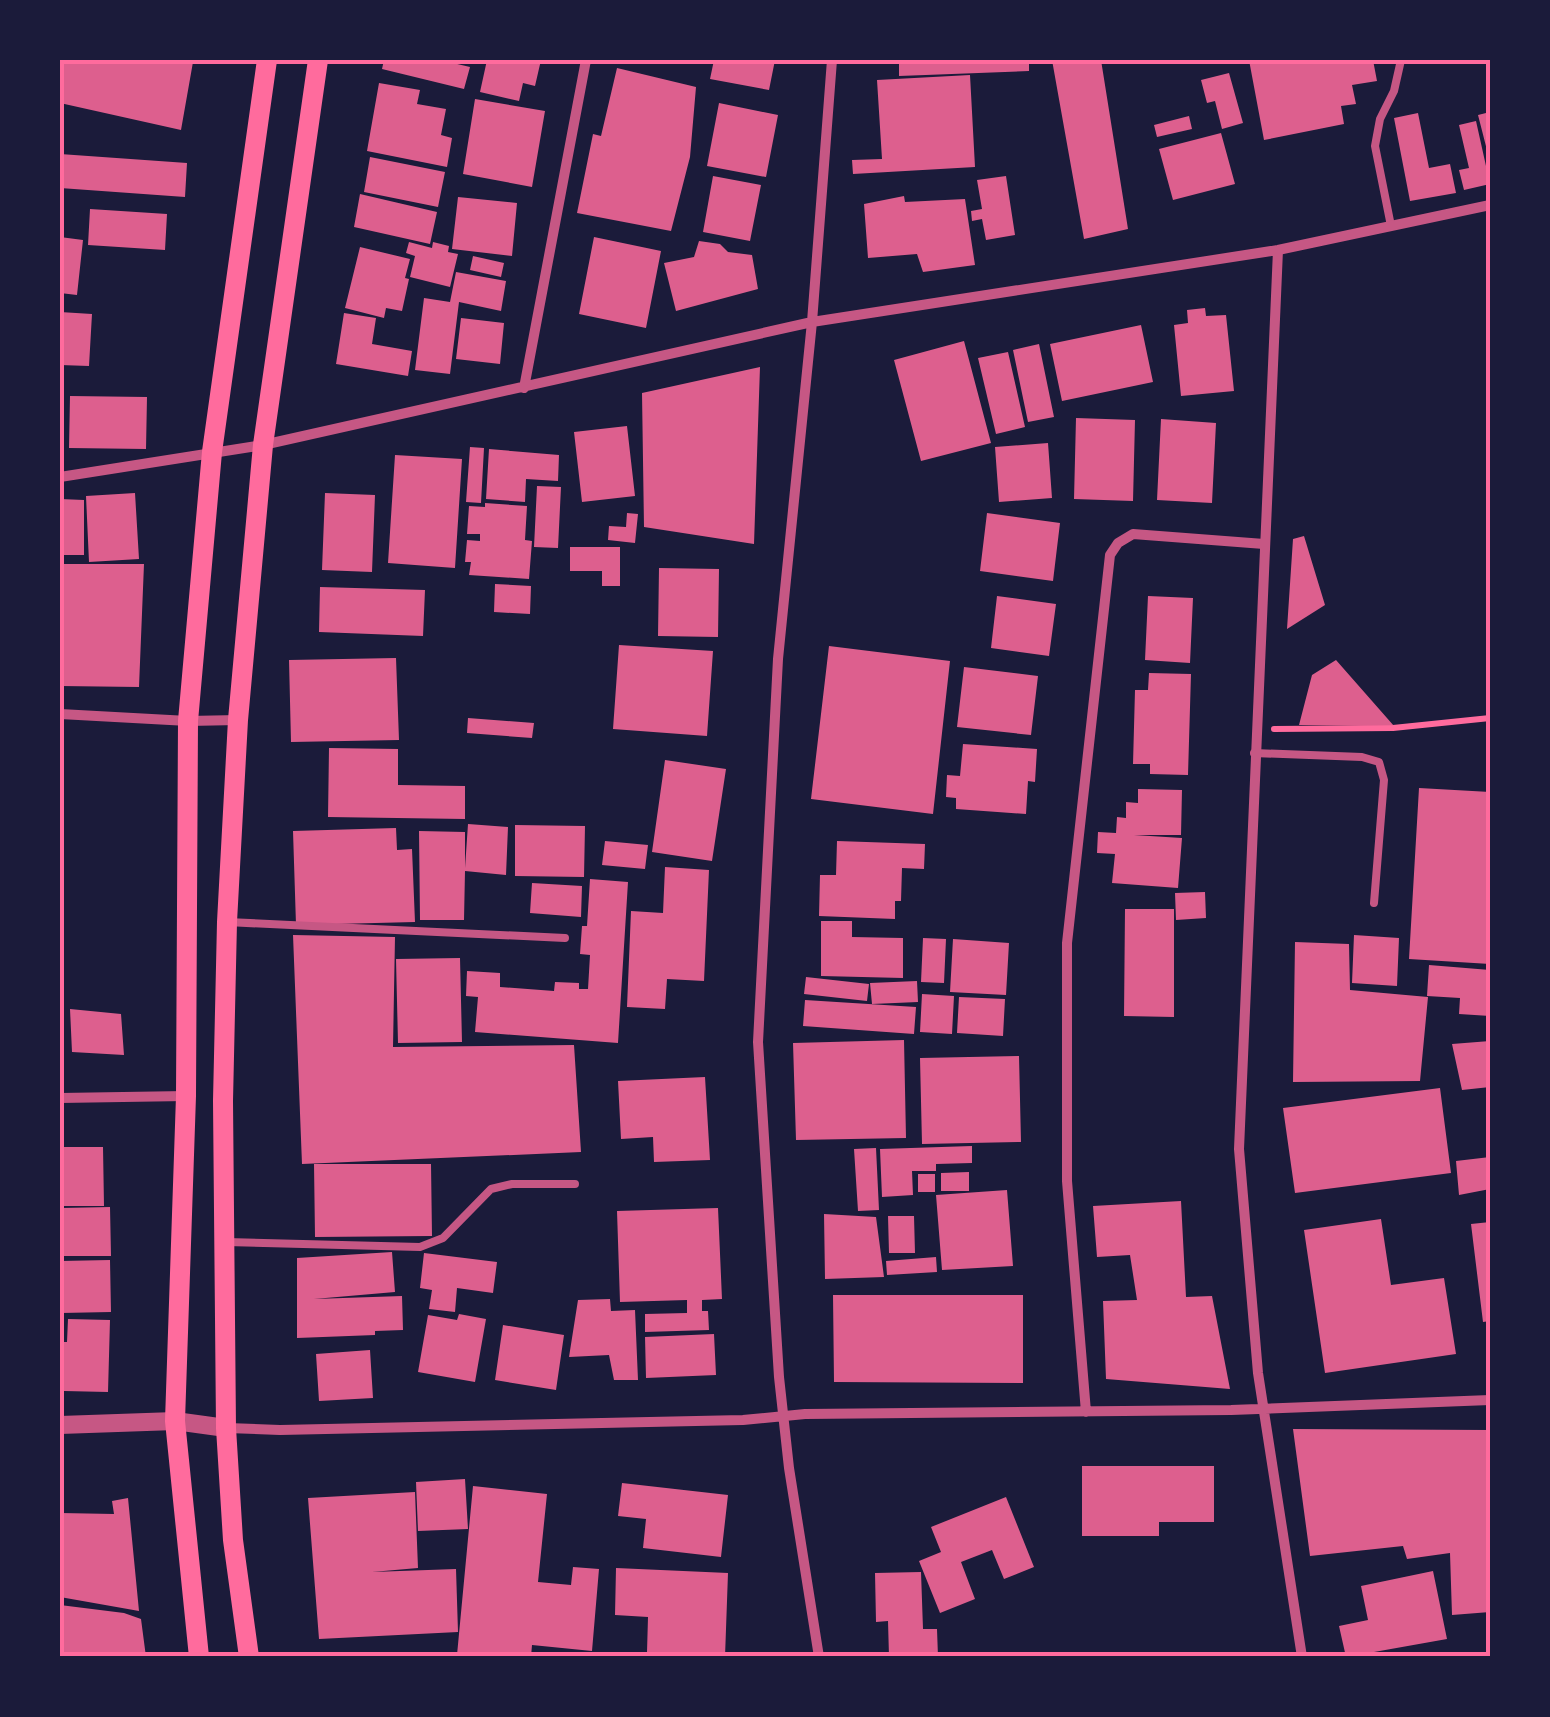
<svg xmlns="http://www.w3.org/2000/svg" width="1550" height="1717" font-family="'Exo 2',sans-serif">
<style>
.building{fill:#dd5f8e}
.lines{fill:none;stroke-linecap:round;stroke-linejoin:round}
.path{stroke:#ff6b9d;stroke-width:6}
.service{stroke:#c65784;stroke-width:8}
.minor{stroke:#c65784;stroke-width:10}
.tertiary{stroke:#c65784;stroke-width:18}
.secondary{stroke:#ff6b9d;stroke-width:20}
.neatline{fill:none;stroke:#ff6b9d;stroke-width:4}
</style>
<rect width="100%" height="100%" fill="#1b1b3a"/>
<path class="building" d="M60 60 193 62 181 130 60 103Z
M384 60H454L453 63 470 67 464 89 382 69Z
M487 60H541L535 86 523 83 519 101 480 92Z
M714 60H775L769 90 710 79Z
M899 60H1029V71L899 76Z
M1052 60H1101L1128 229 1084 239Z
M1249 60H1373L1377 81 1352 85 1356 104 1341 106 1344 124 1264 140Z
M617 68 696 87 690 157 671 231 577 213 593 134 601 136Z
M1229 73 1243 123 1222 129 1215 101 1207 103 1201 80Z
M970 75 975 167 853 174 852 160 882 159 877 80Z
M379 83 420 90 417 104 446 109 441 135 452 138 447 167 367 151Z
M475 99 545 111 532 187 463 174Z
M719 103 778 115 766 177 707 166Z
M1490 112V158H1489L1478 115Z
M1418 113 1429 168 1450 164 1456 193 1410 201 1394 118Z
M1189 116 1192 129 1157 137 1154 125Z
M1476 121 1490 184 1464 190 1459 170 1469 168 1459 125Z
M1221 133 1235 184 1173 200 1159 149Z
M60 154 187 163 185 197 60 188Z
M370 157 445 172 438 207 364 192Z
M713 176 761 185 750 241 703 232Z
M1006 176 1015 235 986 240 982 219 972 221 971 211 982 209 977 180Z
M360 194 437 212 430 244 354 227Z
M904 196 905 202 965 199 975 265 923 272 917 254 868 258 864 204Z
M458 197 517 203 512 256 452 249Z
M90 209 167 214 165 250 88 245Z
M60 237 83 240 77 295 60 293Z
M594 237 661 251 646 328 579 314Z
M699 241 720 244 728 252 752 255 758 289 676 311 664 263 694 257Z
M409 242 432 248 433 242 449 246 448 252 458 254 450 287 410 277 415 256 406 253Z
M360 247 410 259 405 278 409 279 402 311 386 308 384 318 345 308Z
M473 256 504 263 501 277 470 270Z
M456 272 506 281 501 311 459 302 450 374 415 370 424 298 450 302Z
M1205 308 1206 316 1226 315 1234 391 1181 396 1174 325 1188 323 1187 310Z
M60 312 92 314 89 366 60 365Z
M344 313 376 318 372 344 412 351 408 376 336 364Z
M461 318 504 323 500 364 456 359Z
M1141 325 1153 382 1062 401 1050 344Z
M964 341 991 443 921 461 894 360Z
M1039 344 1054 417 1028 422 1013 350Z
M1008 352 1025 427 996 434 978 358Z
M760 367 754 544 644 527 642 393Z
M70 396 147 397 146 449 69 448Z
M1076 418 1135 420 1133 501 1074 499Z
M1161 419 1216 423 1212 503 1157 500Z
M627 426 635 496 582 502 574 432Z
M1048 443 1052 498 999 502 995 447Z
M470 447 484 448 481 503 466 502Z
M489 449 559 455 558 481 526 479 525 502 486 499Z
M395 455 462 459 455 568 388 563Z
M537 486 561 487 558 548 534 547Z
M135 493 139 559 89 562 86 496Z
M325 493 375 495 372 572 322 570Z
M60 499 84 500V555H60Z
M485 503 527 506 525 540 532 541 529 579 469 575 471 562H465L467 540 480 541V534H467L469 506 485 507Z
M627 513 638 514 635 543 608 540 609 526 626 527Z
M987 513 1060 523 1053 581 980 571Z
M1304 536 1325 605 1287 629 1293 539Z
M570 547H620V586H602V571H570Z
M60 564H144L139 687 60 686Z
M659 568 719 569 718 637 658 636Z
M495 584 531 586 530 614 494 612Z
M320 587 425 590 423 636 319 632Z
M997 596 1056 604 1049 656 991 648Z
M1148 596 1193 598 1190 663 1145 660Z
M619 645 713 651 707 736 613 729Z
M829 646 950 661 933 814 811 799Z
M396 658 399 740 291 742 289 660Z
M1336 660 1394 726 1299 725 1312 675Z
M964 667 1038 676 1031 735 957 727Z
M1149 673 1191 674 1188 775 1150 774V764H1133L1135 690H1148Z
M468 718 534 723 532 738 467 733Z
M963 744 1037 749 1035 782 1028 781 1026 814 956 809V798L946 797 947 775 960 776Z
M329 748 398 749V785L465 786V819L328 817Z
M665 760 726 769 712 861 652 852Z
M1419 788 1490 792V964L1409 959Z
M1138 789 1182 790 1181 835H1134L1182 838 1178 888 1112 883 1115 854 1097 853 1098 832 1116 833 1117 817 1126 818V802L1138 803Z
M468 824 508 827 506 875 465 871 464 920H420L419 831 465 832V868Z
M515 825 585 826 584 877 515 876Z
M396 828 397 850 412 849 415 922 296 925 293 831Z
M605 841 648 845 645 869 602 865Z
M837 841 925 844 924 869 902 868 901 901H895V919L819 916 820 875H836Z
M665 867 709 870 704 981 667 979 665 1009 627 1007 631 911 663 913Z
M590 879 628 882 618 1043 475 1032 478 997 466 996 467 971 500 973V987L554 991 555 982 579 983V989H588L590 955 580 954 582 926H587Z
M532 883 582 886 581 917 530 913Z
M1205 892 1206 918 1176 920 1175 893Z
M1125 909H1174V1017L1124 1016Z
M821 921H852V937L903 938V978L821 976Z
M293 935 395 937 393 1047 574 1045 581 1152 302 1164Z
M1354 935 1399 938 1397 986 1352 983Z
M923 938 946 939 944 983 921 982Z
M953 939 1009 943 1006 995 950 992Z
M1295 942 1349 944 1350 990 1428 997 1420 1081 1293 1082Z
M460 958 462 1042 398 1043 396 959Z
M1429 965 1490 970V1016L1459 1014 1460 998 1427 996Z
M806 977 869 984 867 1001 804 994Z
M917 981 918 1002 872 1004 870 983Z
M922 994 954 996 952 1034 920 1032Z
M959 997 1005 999 1003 1036 957 1033Z
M805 1000 916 1007 914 1034 803 1026Z
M70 1009 121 1014 124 1055 72 1052Z
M904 1040 906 1138 796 1140 793 1043Z
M1490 1041V1087L1462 1090 1452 1044Z
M1019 1056 1021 1142 922 1144 920 1058Z
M705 1077 710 1160 654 1162 653 1137 621 1139 618 1081Z
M1440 1088 1451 1173 1295 1193 1283 1108Z
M972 1146V1163L936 1164V1171H912L913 1195 882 1197 880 1149Z
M60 1147H103L104 1206H60Z
M876 1148 879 1210 858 1211 854 1149Z
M1490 1157V1189L1459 1195 1456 1161Z
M314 1164H431L432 1236 315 1237Z
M969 1172V1191H941V1173Z
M918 1174H935V1192H918Z
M1007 1190 1013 1266 942 1270 936 1195Z
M1181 1201 1186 1297 1212 1296 1230 1389 1106 1379 1103 1301 1137 1300 1130 1255 1097 1257 1093 1206Z
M110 1207 111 1256H63L62 1208Z
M718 1208 722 1299 702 1300V1311H708L709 1330 645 1332V1314L687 1313V1300L620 1302 617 1211Z
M824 1214 876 1217 884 1277 825 1279Z
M888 1216H914L915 1253H889Z
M1381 1219 1391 1285 1444 1278 1456 1354 1325 1373 1304 1230Z
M1490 1222V1321L1483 1322 1471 1224Z
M392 1252 395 1292 314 1299 402 1296 403 1330 375 1331V1335L297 1338V1258Z
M424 1253 497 1262 493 1293 457 1288 455 1312 429 1309 432 1290 420 1288Z
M936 1257 937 1272 887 1275 886 1261Z
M110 1260 111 1312 61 1313 60 1261Z
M833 1295H1023V1383L834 1382Z
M610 1299 611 1311 635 1310 638 1380H614L609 1355 569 1357 578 1300Z
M459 1314 486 1319 475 1382 418 1372 428 1315 457 1320Z
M68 1319 110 1320 108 1392 64 1391V1396H60V1342H67Z
M503 1325 564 1335 556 1390 495 1380Z
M714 1334 716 1375 646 1378 645 1337Z
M370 1350 373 1398 319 1401 316 1354Z
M1293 1429 1490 1430V1612L1452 1615 1450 1553 1407 1559 1403 1546 1310 1556Z
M1082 1466H1214V1522H1159V1536H1082Z
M465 1479 468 1529 418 1531 416 1482Z
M622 1483 728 1495 721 1557 643 1548 646 1519 618 1516Z
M473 1486 547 1494 538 1582 571 1585 573 1567 599 1569 592 1651 532 1645 531 1657 457 1655Z
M415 1492 418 1568 372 1572 456 1569 458 1632 319 1639 308 1498Z
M1006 1497 1034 1567 1004 1579 992 1550 961 1562 975 1599 940 1613 919 1561 941 1552 931 1527Z
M128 1498 139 1611 60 1597V1513L114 1514 112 1501Z
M616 1568 728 1573 725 1657H688V1653L647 1652 648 1617 615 1615Z
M1433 1571 1447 1639 1346 1657 1339 1626 1368 1620 1361 1586Z
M921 1572 923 1629H937L938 1657H889L888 1621 876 1622 875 1573Z
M60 1605 124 1613 141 1619 146 1657H60Z"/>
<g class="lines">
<path class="path" d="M1274 729 1393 728 1490 718"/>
<path class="service" d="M1391 226 1375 146 1380 119 1394 91 1401 60
M1254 753 1362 757 1379 762 1384 780 1374 903
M227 922 565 938
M226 1242 420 1247 443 1238 491 1189 512 1184H575"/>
<path class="minor" d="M1278 250 1239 1149 1258 1373 1302 1657
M524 388 586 60
M60 477 263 445 812 322 1278 250 1490 205
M60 714 188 721 238 720
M60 1098 186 1096
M1086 1412 1067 1181V943L1110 555 1118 543 1133 534 1264 544
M227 1428 280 1430 743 1420 805 1414 1231 1410 1490 1400
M819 1657 789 1468 779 1377 758 1042 778 659 812 322 832 60"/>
<path class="tertiary" d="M60 1425 175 1421 226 1428"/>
<path class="secondary" d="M199 1657 175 1421 186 1096 188 721 212 452 267 60
M249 1657 233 1540 226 1428 223 1101 227 922 238 720 263 445 318 60"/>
</g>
<rect width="1550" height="1717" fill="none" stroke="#1b1b3a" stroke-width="125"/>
<rect x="62" y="62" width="1426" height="1592" class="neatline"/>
</svg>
